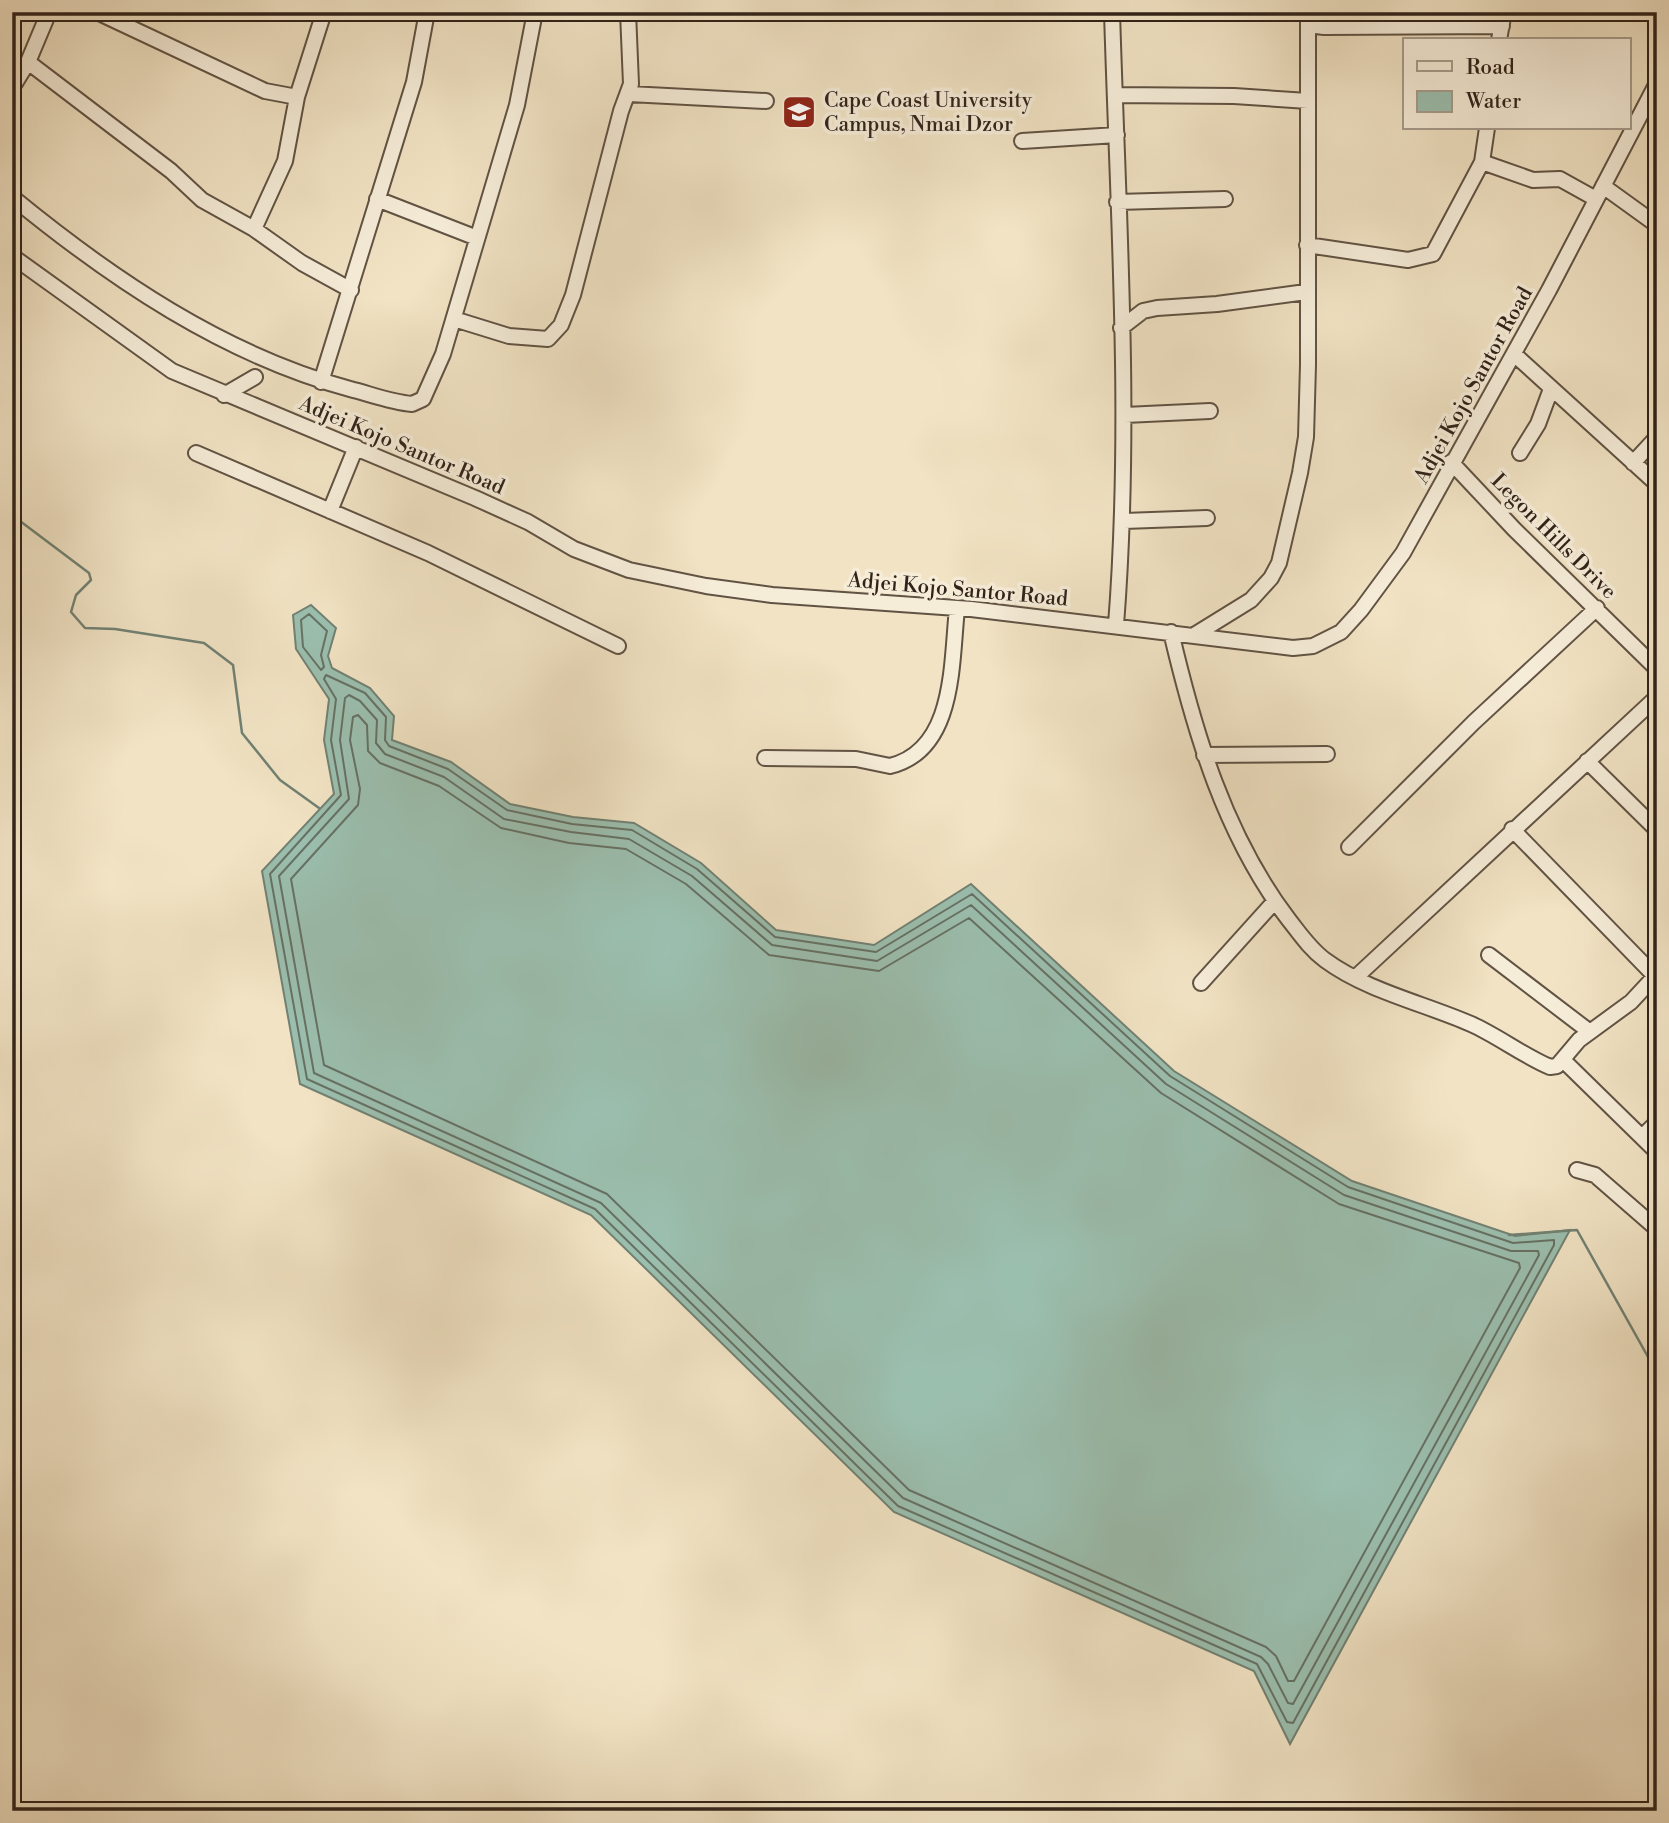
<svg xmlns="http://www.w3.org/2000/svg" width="1669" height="1823" font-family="'Libre Bodoni',serif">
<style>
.water{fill:#9bbfaf;stroke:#718173;stroke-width:2}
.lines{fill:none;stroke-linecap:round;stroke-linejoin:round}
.shore{stroke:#667164;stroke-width:2}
.stream{stroke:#718173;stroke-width:2.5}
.minor-casing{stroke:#615344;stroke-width:18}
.minor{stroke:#f6edd9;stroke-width:14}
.labels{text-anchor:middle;stroke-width:7;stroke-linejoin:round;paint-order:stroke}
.poi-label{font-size:21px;fill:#31231a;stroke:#f6edd9;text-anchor:start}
.street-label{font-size:21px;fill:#31231a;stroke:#f6edd9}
</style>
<rect width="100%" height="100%" fill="#f1e3c4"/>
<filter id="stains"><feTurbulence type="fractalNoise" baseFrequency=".00286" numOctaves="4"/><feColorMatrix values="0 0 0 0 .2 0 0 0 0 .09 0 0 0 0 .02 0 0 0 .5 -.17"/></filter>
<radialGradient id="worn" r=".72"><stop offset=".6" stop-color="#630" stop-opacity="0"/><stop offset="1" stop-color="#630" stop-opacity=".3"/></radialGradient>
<path class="water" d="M311 605 336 628 328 656 332 668 370 688 394 716 392 740 451 762 510 804 573 817 634 823 701 863 776 930 874 945 971 884 1174 1071 1352 1181 1515 1236 1570 1230 1290 1744 1254 1671 894 1512 591 1215 300 1084 262 871 334 794 324 740 329 699 296 649 293 615Z"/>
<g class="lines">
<path class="shore" d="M309 614 327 631 321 655 324 667 321 670 303 647 301 620Z
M326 675 365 693 386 717 385 740 389 746 448 769 507 810 572 824 632 830 697 869 775 937 876 952 972 894 1170 1076 1348 1187 1513 1243 1554 1240V1245L1293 1723 1287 1722 1257 1664 898 1506 595 1209 307 1079 270 874 341 795 331 740 336 699 324 679Z
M349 695 360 701 377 720 376 743 385 754 444 777 504 819 571 832 629 839 692 876 772 945 877 961 971 905 1166 1084 1344 1195 1511 1251H1538L1539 1255 1293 1704 1288 1703 1268 1664 1261 1657 903 1498 601 1203 314 1073 279 876 349 799 340 740 345 698Z
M358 715 367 725 368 751 380 763 439 786 501 828 569 843 626 849 686 884 769 955 879 971 969 918 1161 1093 1339 1204 1519 1263 1520 1268 1294 1681H1288L1276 1656 1266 1647 909 1490 607 1194 324 1065 291 879 358 805 360 789 350 740 353 717Z"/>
<path class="stream" d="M12 515 89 573 91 580 76 595 71 612 85 628 115 629 204 643 233 665 242 733 280 780 319 808
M1509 1235 1577 1230 1657 1373"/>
<g class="minor-casing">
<path id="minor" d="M97 12 265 91 297 97
M1112 12C1118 216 1132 421 1116 625
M1308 25 1324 27 1502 26
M1499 40 1504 12
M28 62 171 171 202 200 254 229 302 263 351 290
M12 88 28 62 49 12
M629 94 766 101
M1115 95 1234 96 1308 101
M1487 128 1482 162 1533 180 1560 179 1596 199
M1022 141 1117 135
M1603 186 1657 225
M12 197C112 279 224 355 350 389 370 394 391 402 412 404L423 399 443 354 517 105 535 12
M377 199 477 238
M1117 202 1225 199
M254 229 285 161 297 97 324 12
M1307 245 1408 260 1433 254 1482 162
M12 256 172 371 475 498 528 522 574 549 629 570 706 586 772 595 971 609 1293 648 1313 646 1341 632 1361 610 1403 553 1549 290 1657 83
M454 319 509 336 548 339 561 325 573 295 621 111 631 84 628 12
M1121 328 1143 311 1157 308 1217 304 1306 292
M1514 354 1657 484
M321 382 414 82 427 12
M224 395 255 377
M1125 415 1210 411
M196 453 428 553 618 646
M1520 453 1538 424 1551 389
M1451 462 1514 529 1657 669
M1633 463 1657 437
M330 511 356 447
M1124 521 1207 518
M1171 632C1195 734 1225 836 1289 920 1300 934 1310 949 1325 960 1367 991 1423 1003 1471 1024 1498 1036 1522 1055 1550 1067L1557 1066 1579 1040 1631 1002 1657 974
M1196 634 1251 600 1271 578 1279 563 1300 473 1306 437 1308 365V12
M1204 755 1327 754
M765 758 856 759 890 766C956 750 951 662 957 609
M1587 761 1657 830
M1512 829 1655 976
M1349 847 1474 722 1597 608
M1489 955 1590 1032
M1356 977 1657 697
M1201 983 1275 901
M1563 1060 1657 1152
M1643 1136 1657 1122
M1577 1170 1595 1175 1657 1229"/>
</g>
<use href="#minor" class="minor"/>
</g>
<defs>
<g id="school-square" transform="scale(1.75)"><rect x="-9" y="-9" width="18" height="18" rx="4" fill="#8f2418" stroke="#f6edd9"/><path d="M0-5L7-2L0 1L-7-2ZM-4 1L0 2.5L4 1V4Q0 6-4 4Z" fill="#fff"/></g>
</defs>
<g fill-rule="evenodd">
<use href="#school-square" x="799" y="112"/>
</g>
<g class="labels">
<g class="poi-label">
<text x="824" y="107">Cape Coast University<tspan x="824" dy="24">Campus, Nmai Dzor</tspan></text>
</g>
<g class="street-label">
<text transform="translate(1473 385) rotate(-61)" y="7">Adjei Kojo Santor Road</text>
<text transform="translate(402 445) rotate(23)" y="7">Adjei Kojo Santor Road</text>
<text transform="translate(1554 536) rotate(45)" y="7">Legon Hills Drive</text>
<text transform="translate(958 589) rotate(5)" y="7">Adjei Kojo Santor Road</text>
</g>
</g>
<rect width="1669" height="1823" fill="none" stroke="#f1e3c4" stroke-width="42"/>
<rect x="14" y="14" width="1641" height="1795" fill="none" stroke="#31231a" stroke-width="3.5"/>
<rect x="21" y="21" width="1627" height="1781" fill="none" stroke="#31231a" stroke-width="2"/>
<rect x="1403" y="38" width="228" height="91" fill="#f6edd9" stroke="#a79c8d" stroke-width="2"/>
<rect x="1417" y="61" width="35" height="10" fill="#f6edd9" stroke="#a79c8d" stroke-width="2"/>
<text x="1466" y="74" font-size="21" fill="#31231a">Road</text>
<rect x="1417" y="91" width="35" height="21" fill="#9bbfaf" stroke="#a79c8d" stroke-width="2"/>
<text x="1466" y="108" font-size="21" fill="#31231a">Water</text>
<rect width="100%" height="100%" filter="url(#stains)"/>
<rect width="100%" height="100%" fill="url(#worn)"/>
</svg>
